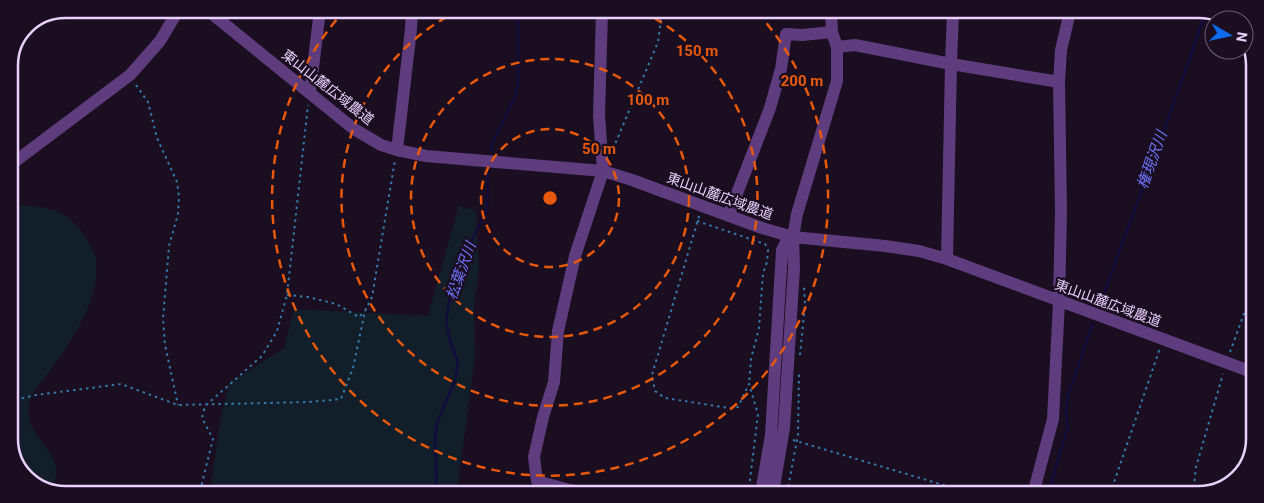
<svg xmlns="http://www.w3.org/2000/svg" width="1264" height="503" font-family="Roboto,'Noto Sans JP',sans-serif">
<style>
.green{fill:#121f2a}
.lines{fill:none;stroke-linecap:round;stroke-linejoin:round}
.stream{stroke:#110c3c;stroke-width:2.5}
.path{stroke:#347aac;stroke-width:2;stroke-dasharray:2.5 4;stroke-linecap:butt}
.minor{stroke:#5e3c7d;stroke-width:12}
.ring{fill:none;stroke:#e8590c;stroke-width:2.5;stroke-dasharray:9 6}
.labels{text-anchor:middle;stroke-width:4.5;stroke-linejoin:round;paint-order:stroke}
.street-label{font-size:14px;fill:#ebd0fd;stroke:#1a0e20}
.water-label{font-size:15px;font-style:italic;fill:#6c73f7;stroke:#1a0e20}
.rim{fill:none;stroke:#ebd0fd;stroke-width:2.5}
.centre{fill:#e8590c;stroke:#1a0e20;stroke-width:2.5}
.ring-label{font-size:15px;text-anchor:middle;font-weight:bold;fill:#e8590c;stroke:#1a0e20;stroke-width:4.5;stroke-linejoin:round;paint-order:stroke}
</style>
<rect width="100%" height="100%" fill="#1a0e20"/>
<path class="green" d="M22 205C50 207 71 212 86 238 89 244 95 252 96 258 101 299 72 341 49 372 41 383 32 390 29 404 28 408 28 418 30 422 36 440 60 455 56 476 55 481 51 486 49 490H43L20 472 9 443V211Z
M459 205 476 211 479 272 474 305 475 356 457 492 210 491 220 422 229 383 284 348 294 309 428 316Z"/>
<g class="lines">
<path class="stream" d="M491 152 492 144 516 94 518 82V20L521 10
M1099 307 1189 61 1205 13
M437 492 435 440 437 423 455 380 458 362 450 341 446 322 450 295 458 278 468 247 487 210 488 169
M1048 494 1068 426 1066 413 1068 396 1093 323"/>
<path class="path" d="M136 85 148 102 157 138 177 182 179 197 178 214 169 246 163 319 165 345 178 405
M613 149 658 42 662 11
M699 216 652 375 655 391 665 398 729 408 738 407 749 384 758 414 750 480 746 493
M697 221 765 244 768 250 767 262 763 273 759 328 751 359 749 384
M287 295 308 297 336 304 359 317 365 311
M1230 352 1253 289
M800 355 805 304 804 287
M9 401 36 395 121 384 178 405 309 402 341 399 353 368 365 311 372 297 395 160
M793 440 970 493
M200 491 213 439 202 418 205 406 262 356 277 331 287 295 308 105
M787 493 798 435 799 372
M1110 494 1160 348
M1193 494 1196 467 1223 374"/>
<path class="minor" d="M206 9 354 129 381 145 397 150 426 156 603 171 632 180 762 228 793 237 885 246 919 251 947 259 1252 372
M837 47 855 45 951 64 1059 82
M310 92 320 10
M397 150 411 29 412 10
M9 166 130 75 160 41 179 9
M729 214 770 108 781 69 786 34 802 35 832 32
M947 259 951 64 953 12
M577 492 537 481 534 457 543 417 554 382 558 331 575 256 603 171 599 115 602 11
M761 493 771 435 782 250 789 236
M773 493 784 428 794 268 793 237 797 214 837 81V47L832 32 831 11
M1033 494 1053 419 1059 302 1061 211 1059 82 1061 50 1070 12"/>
</g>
<g class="ring">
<circle cx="550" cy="198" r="69"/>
<circle cx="550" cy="198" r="139"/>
<path d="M641 11A208 208 0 1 1 460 10"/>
<path d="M757 12A278 278 0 1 1 345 10"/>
</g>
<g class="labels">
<g class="street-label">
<text transform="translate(328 87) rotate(38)" y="5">東山山麓広域農道</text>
<text transform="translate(720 196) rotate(20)" y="5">東山山麓広域農道</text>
<text transform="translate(1108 303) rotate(20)" y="5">東山山麓広域農道</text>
</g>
<g class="water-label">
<text transform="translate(1152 160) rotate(-70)" y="5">権現沢川</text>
<text transform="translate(461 271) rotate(-70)" y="5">松葉沢川</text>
</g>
</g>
<path d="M0 0H1264V503H0ZM65 18H1199A47 47 0 0 1 1246 65V439A47 47 0 0 1 1199 486H65A47 47 0 0 1 18 439V65A47 47 0 0 1 65 18Z" fill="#1a0e20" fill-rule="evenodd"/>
<path class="rim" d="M65 18H1199A47 47 0 0 1 1246 65V439A47 47 0 0 1 1199 486H65A47 47 0 0 1 18 439V65A47 47 0 0 1 65 18Z"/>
<circle cx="550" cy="198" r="8" class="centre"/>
<g class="ring-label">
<text x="697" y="56">150 m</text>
<text x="802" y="86">200 m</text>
<text x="648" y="105">100 m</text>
<text x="599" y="154">50 m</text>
</g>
<g transform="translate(1229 35) rotate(99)"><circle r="24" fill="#1a0e20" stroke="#6e5c78"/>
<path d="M0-4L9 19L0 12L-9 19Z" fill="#0d6bec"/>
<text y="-8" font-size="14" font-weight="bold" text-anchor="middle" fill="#ebd0fd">N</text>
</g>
</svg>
